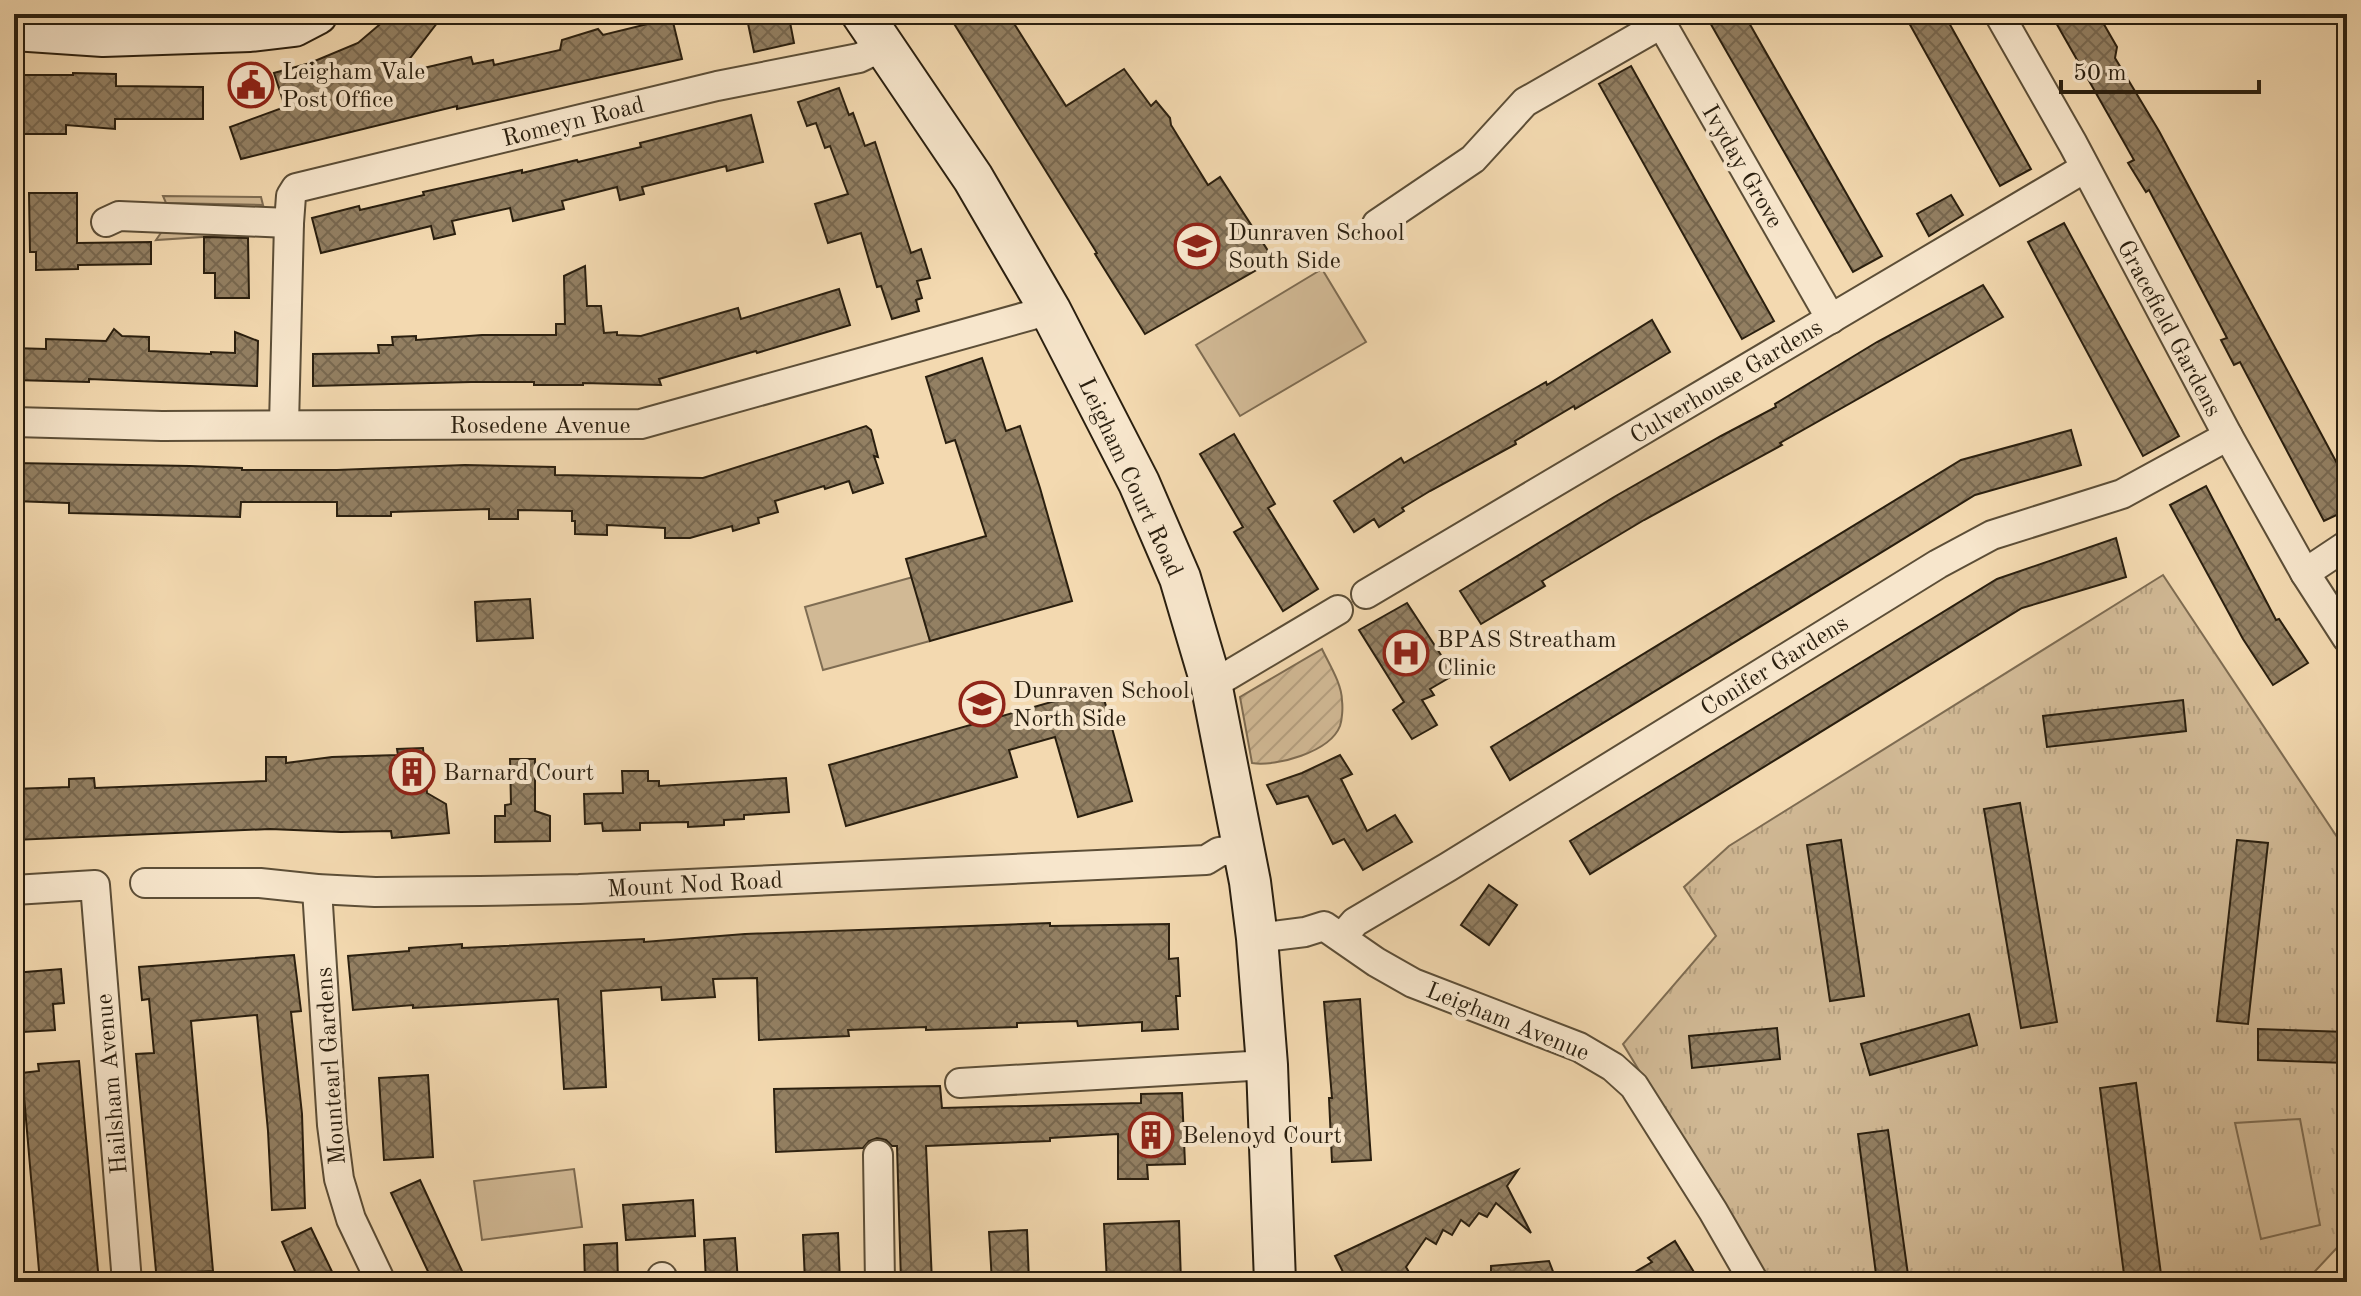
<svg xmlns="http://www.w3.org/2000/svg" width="2361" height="1296" font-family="'Old Standard TT',serif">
<defs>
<pattern id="grass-tufts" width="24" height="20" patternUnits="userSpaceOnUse" patternTransform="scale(2)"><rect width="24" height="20" fill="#d1b995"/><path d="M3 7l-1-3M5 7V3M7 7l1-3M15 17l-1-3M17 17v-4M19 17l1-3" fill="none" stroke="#b49f7f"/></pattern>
<pattern id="garden-furrows" width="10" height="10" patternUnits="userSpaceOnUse" patternTransform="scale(2)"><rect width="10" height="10" fill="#d1b995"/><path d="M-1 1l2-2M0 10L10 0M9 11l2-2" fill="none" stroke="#b49f7f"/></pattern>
<pattern id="building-cross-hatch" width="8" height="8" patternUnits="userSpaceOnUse" patternTransform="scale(2)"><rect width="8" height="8" fill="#938063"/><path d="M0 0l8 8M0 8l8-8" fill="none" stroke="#786850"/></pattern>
</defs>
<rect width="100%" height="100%" fill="#f3d9b0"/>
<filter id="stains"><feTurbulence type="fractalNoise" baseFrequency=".0025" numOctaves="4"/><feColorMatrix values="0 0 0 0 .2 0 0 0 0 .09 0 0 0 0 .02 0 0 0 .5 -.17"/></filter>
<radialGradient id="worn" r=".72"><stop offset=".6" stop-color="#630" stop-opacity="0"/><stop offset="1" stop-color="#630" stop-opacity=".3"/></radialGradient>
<!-- grass -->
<g fill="url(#grass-tufts)" stroke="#7e6c52" stroke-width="2">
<polygon points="163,196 261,197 263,205 166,203"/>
<polygon points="167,224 262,233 156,240"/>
<polygon points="2163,575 2347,852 2347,1237 2305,1282 1768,1282 1623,1044 1716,936 1684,887 1729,846"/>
</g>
<!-- garden -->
<path fill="url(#garden-furrows)" stroke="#7e6c52" stroke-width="2" d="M 1322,649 C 1329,664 1342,684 1342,701 C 1343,708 1342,720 1340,726 C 1330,752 1276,767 1252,763 L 1240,697 Z"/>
<!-- pitch -->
<g fill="#d1b995" stroke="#7e6c52" stroke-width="2">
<polygon points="1322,269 1366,342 1240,416 1196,345"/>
<polygon points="913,577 930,641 823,670 805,607"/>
<polygon points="2300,1119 2320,1225 2261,1239 2235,1123"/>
<polygon points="574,1169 582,1227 482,1240 474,1181"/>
</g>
<!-- building -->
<g fill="url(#building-cross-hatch)" stroke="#2a1f0f" stroke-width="2">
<polygon points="392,14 444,14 398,74 471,57 473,64 493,60 494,65 560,50 562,40 598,29 603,35 672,18 682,59 457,109 457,106 241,159 230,127 285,107 274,73 310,63 358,43"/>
<polygon points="746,14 774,14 776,20 789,17 794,43 754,52"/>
<polygon points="948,14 1008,14 1066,106 1124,69 1151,106 1156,101 1170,118 1171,125 1208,185 1220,177 1274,260 1145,334 1095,254 1097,253"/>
<polygon points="1705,14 1744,14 1882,256 1853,272"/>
<polygon points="1904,14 1944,14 2031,169 2000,186"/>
<polygon points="2051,14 2098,14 2117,47 2115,58 2159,131 2347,482 2347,510 2324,521 2240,362 2234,365 2221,340 2227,338 2149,190 2146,192 2128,163 2134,160"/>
<polygon points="1631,66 1774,321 1742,339 1599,84"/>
<polygon points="73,73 116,74 116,86 203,87 203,119 115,119 115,129 66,125 66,134 14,134 14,75 73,75"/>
<polygon points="839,88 849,115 853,113 865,146 875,142 911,253 921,249 930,278 917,281 922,298 916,300 919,311 892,319 881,286 877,287 861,233 828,243 815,204 848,194 830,146 825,148 816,123 807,126 798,102"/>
<polygon points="751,115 763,162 727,171 726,166 642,187 644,194 620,200 617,187 562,201 564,209 513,221 510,208 452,221 455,234 434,239 431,226 321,253 312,218 359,206 360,210 424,195 423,192 522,170 522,173 577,160 578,162 641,147 640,143"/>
<polygon points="29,193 77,193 77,243 151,242 151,264 78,265 78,269 36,270 36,252 30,252"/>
<polygon points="1951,195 1963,215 1929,236 1917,214"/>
<polygon points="2064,223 2179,436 2143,456 2028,242"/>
<polygon points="204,237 248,238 249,298 215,298 215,273 204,273"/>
<polygon points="585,266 587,306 601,306 604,333 617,332 617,335 641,336 738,308 741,319 839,289 850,325 757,353 756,351 659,379 661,385 583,383 583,385 534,385 534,382 471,382 313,386 313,354 379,353 378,345 393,345 392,337 416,336 416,340 482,335 556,335 556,324 565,324 564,276"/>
<polygon points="1983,285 2003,317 1780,443 1782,445 1644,520 1542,581 1545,586 1481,624 1460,591 1614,497 1721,436 1776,407 1775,404 1877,342"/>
<polygon points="1652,320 1670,352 1575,409 1574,406 1515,441 1516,444 1430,491 1402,508 1404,511 1379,527 1374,519 1354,532 1334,501 1401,458 1404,463 1546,382 1547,385"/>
<polygon points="114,329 122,336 149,337 149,351 211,354 211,352 235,353 235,332 258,341 257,386 89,379 89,382 14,380 14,348 46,349 46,339 106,341"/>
<polygon points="982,358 1006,431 1020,426 1040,488 1072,601 930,641 906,559 986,536 955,440 946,443 926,377"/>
<polygon points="866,426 871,430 878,457 874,456 883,483 853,493 849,481 825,489 824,486 775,501 778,512 758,518 759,523 733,531 732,526 690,538 665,538 665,528 607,525 607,535 575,534 575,521 572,521 572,511 518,510 518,519 489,519 489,509 391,512 391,516 337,516 337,502 241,502 240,517 69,513 69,503 14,501 14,463 190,466 242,468 242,470 337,470 465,465 555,467 555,475 703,478"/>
<polygon points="2071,430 2081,465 1975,495 1510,780 1491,747 1961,460"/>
<polygon points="1234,434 1275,504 1268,508 1318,589 1283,611 1234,532 1243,527 1200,454"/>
<polygon points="2206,486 2276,620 2279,619 2308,663 2273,685 2243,639 2170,505"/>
<polygon points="2116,538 2126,577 2022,608 1590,874 1570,841 1997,579"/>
<polygon points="530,599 533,638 477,641 475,602"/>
<polygon points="1407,603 1454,675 1430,689 1434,695 1422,700 1437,725 1412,739 1393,710 1404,702 1359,630"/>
<polygon points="1101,688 1132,801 1078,817 1055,737 1009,750 1017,777 846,826 829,765"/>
<polygon points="2183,700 2186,731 2047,747 2043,716"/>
<polygon points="423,748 427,793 446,804 449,833 392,838 391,831 341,832 270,829 14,840 14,789 69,787 69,779 94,778 95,788 266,781 266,757 286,757 286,763 332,757 398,755 397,749"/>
<polygon points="1340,755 1352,774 1341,779 1367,831 1395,815 1412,842 1363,870 1344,839 1333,844 1308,796 1277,804 1267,785 1302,773"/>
<polygon points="510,759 535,759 535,811 550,816 550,841 495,842 495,816 505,816 505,805 511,804"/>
<polygon points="622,771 648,771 648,781 659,781 659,786 786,778 789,812 744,815 744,819 724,820 724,825 688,827 688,822 640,823 640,830 603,831 602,823 585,824 584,794 623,793"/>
<polygon points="2020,803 2057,1022 2021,1028 1984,809"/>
<polygon points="1841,840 1864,996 1830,1001 1807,845"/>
<polygon points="2237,840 2268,843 2248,1024 2217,1021"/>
<polygon points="1489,885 1517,905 1489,945 1461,925"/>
<polygon points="1050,923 1050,926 1169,924 1169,959 1178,958 1180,996 1176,996 1178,1029 1142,1031 1142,1022 1078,1026 1077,1021 1017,1023 1017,1027 926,1030 926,1027 848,1030 849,1036 759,1040 757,978 713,979 715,997 662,1000 661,987 601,991 606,1087 564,1089 558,999 413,1008 413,1005 353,1010 348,956 409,951 409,948 462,944 462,948 644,939 644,942 745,934"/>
<polygon points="294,955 301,1011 291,1012 302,1114 305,1208 272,1210 268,1131 257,1015 191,1021 213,1271 197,1272 198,1282 157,1282 136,1054 154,1053 149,999 142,1000 139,967"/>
<polygon points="61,969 64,1003 53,1004 55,1030 23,1032 21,1005 14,1006 14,973"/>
<polygon points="1360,999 1371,1160 1332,1162 1329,1098 1332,1098 1324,1002"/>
<polygon points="1969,1014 1977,1045 1870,1075 1861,1044"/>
<polygon points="1777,1028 1780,1059 1692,1068 1689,1036"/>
<polygon points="2258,1029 2347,1032 2347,1063 2258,1060"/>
<polygon points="79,1061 99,1282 40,1282 22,1073 39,1071 38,1064"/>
<polygon points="428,1075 433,1157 384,1160 379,1078"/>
<polygon points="2136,1083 2162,1282 2125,1282 2100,1088"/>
<polygon points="940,1086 942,1108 1141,1103 1141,1094 1182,1093 1185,1164 1147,1165 1148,1179 1118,1179 1118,1134 1050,1138 1050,1141 926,1146 932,1282 901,1282 897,1146 892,1146 886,1140 877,1138 869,1141 863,1148 776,1152 774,1089"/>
<polygon points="1888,1130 1909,1282 1877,1282 1858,1134"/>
<polygon points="1518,1170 1507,1186 1531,1233 1496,1203 1487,1217 1479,1213 1469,1226 1461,1220 1452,1235 1443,1230 1436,1244 1426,1238 1406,1267 1410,1274 1393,1282 1348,1282 1335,1256"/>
<polygon points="420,1180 467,1282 433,1282 391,1193"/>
<polygon points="693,1200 695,1236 626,1240 623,1205"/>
<polygon points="1179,1221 1181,1282 1107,1282 1104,1224"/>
<polygon points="311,1228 337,1282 300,1282 282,1242"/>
<polygon points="1027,1230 1029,1282 992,1282 989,1232"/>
<polygon points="838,1233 840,1282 805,1282 803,1235"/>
<polygon points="735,1238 738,1282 706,1282 704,1240"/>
<polygon points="1675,1241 1700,1282 1618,1282 1652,1262 1648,1258"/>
<polygon points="617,1243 618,1282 585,1282 584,1245"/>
<polygon points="1549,1261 1557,1282 1491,1282 1491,1266"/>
</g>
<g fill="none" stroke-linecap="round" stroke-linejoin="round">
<!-- street casing -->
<g stroke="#5c4e37" stroke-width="32">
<g id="street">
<polyline points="1656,14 1831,319"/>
<polyline points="1999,14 2073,144 2228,436 2305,573 2347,638"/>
<polyline points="106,222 119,216 289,223"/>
<polyline points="1377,224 1473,159 1525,102 1661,24"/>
<polyline points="14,422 162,426 641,424 1050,310"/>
<polyline points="284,425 289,223 291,196 296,188 717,86 859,58 884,46"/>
<polyline points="2305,573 2347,545"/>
<polyline points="1366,594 2085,168"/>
<polyline points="1211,683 1227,676 1338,610"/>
<polyline points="145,883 260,883 317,889 375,892 480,891 579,889 1206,860 1219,852 1243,848"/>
<polyline points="317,889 332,1125 339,1179 351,1219 381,1282"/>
<polyline points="14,890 95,885 127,1282"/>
<polyline points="1342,937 1355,922 1448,867 1938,564 1992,535 2122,494 2228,436"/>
<polyline points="1257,938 1305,932 1324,926 1376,962 1413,983 1579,1047 1613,1067 1634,1086 1713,1211 1754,1282"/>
<polyline points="960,1083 1267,1065"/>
<polyline points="878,1155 880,1282"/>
<polyline points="662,1277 662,1282"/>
</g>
</g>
<!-- secondary casing -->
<g stroke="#2a1f0f" stroke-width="44">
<g id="secondary">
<polyline points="862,14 973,178 1050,310 1139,483 1180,578 1211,683 1250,882 1257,938 1267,1065 1275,1282"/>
<polyline points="14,30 103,36 250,31 294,26 317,14"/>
</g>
</g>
<!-- street -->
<use href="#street" stroke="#f7e6cc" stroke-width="28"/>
<!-- secondary -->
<use href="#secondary" stroke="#f7e6cc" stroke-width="40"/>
</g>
<!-- icons -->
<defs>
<g id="civic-ring" transform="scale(2.3)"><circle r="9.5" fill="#f7e6cc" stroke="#8f2418" stroke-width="1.5"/><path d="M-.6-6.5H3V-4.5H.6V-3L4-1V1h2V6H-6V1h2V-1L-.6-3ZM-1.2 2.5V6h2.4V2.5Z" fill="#8f2418"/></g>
<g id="school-ring" transform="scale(2.3)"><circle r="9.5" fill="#f7e6cc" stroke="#8f2418" stroke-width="1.5"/><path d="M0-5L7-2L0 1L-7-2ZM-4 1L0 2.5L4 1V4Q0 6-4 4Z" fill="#8f2418"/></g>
<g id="hospital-ring" transform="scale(2.3)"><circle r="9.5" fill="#f7e6cc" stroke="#8f2418" stroke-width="1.5"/><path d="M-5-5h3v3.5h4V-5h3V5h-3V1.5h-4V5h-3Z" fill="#8f2418"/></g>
<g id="building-ring" transform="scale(2.3)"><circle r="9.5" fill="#f7e6cc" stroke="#8f2418" stroke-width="1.5"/><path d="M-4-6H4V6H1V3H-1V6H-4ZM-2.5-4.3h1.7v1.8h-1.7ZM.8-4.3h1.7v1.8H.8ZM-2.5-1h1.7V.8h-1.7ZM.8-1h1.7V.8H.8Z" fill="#8f2418"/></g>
</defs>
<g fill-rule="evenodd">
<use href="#civic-ring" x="251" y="85"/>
<use href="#school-ring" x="1197" y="246"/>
<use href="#hospital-ring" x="1406" y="653"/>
<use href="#school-ring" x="982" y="704"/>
<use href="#building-ring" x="412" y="772"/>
<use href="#building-ring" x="1151" y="1135"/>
</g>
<g text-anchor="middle" stroke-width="8" stroke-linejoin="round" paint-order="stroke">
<!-- poi labels -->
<g font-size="24" fill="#2a1f0f" stroke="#f7e6cc" text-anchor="start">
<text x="282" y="79">Leigham Vale<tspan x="282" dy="28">Post Office</tspan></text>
<text x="1228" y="240">Dunraven School<tspan x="1228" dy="28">South Side</tspan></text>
<text x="1437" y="647">BPAS Streatham<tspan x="1437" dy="28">Clinic</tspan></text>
<text x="1013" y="698">Dunraven School<tspan x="1013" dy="28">North Side</tspan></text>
<text x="443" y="780">Barnard Court</text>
<text x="1182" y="1143">Belenoyd Court</text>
</g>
<!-- street labels -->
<g font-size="24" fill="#2a1f0f" stroke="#f7e6cc">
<text transform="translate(573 121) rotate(-14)" y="8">Romeyn Road</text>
<text transform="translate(1743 166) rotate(60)" y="8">Ivyday Grove</text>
<text transform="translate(2170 328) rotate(62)" y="8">Gracefield Gardens</text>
<text transform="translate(1726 381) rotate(-31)" y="8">Culverhouse Gardens</text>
<text x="540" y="433">Rosedene Avenue</text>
<text transform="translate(1131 477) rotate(65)" y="8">Leigham Court Road</text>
<text transform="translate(1774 665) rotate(-32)" y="8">Conifer Gardens</text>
<text transform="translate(695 884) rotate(-3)" y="8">Mount Nod Road</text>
<text transform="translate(1508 1021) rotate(22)" y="8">Leigham Avenue</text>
<text transform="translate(330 1066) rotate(-94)" y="8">Mountearl Gardens</text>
<text transform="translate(111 1084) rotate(-95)" y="8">Hailsham Avenue</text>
</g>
</g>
<!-- margin -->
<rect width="2361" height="1296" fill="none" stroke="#f3d9b0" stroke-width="48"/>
<rect x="16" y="16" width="2329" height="1264" fill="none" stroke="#2a1f0f" stroke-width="4"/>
<rect x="24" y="24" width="2313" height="1248" fill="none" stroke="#2a1f0f" stroke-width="2"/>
<!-- scale -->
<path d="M2061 80v12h198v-12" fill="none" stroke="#2a1f0f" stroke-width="4"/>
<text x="2073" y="80" font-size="24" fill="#2a1f0f" stroke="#f7e6cc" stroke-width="6" paint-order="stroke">50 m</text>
<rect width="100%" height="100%" filter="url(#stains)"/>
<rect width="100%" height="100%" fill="url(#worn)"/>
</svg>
